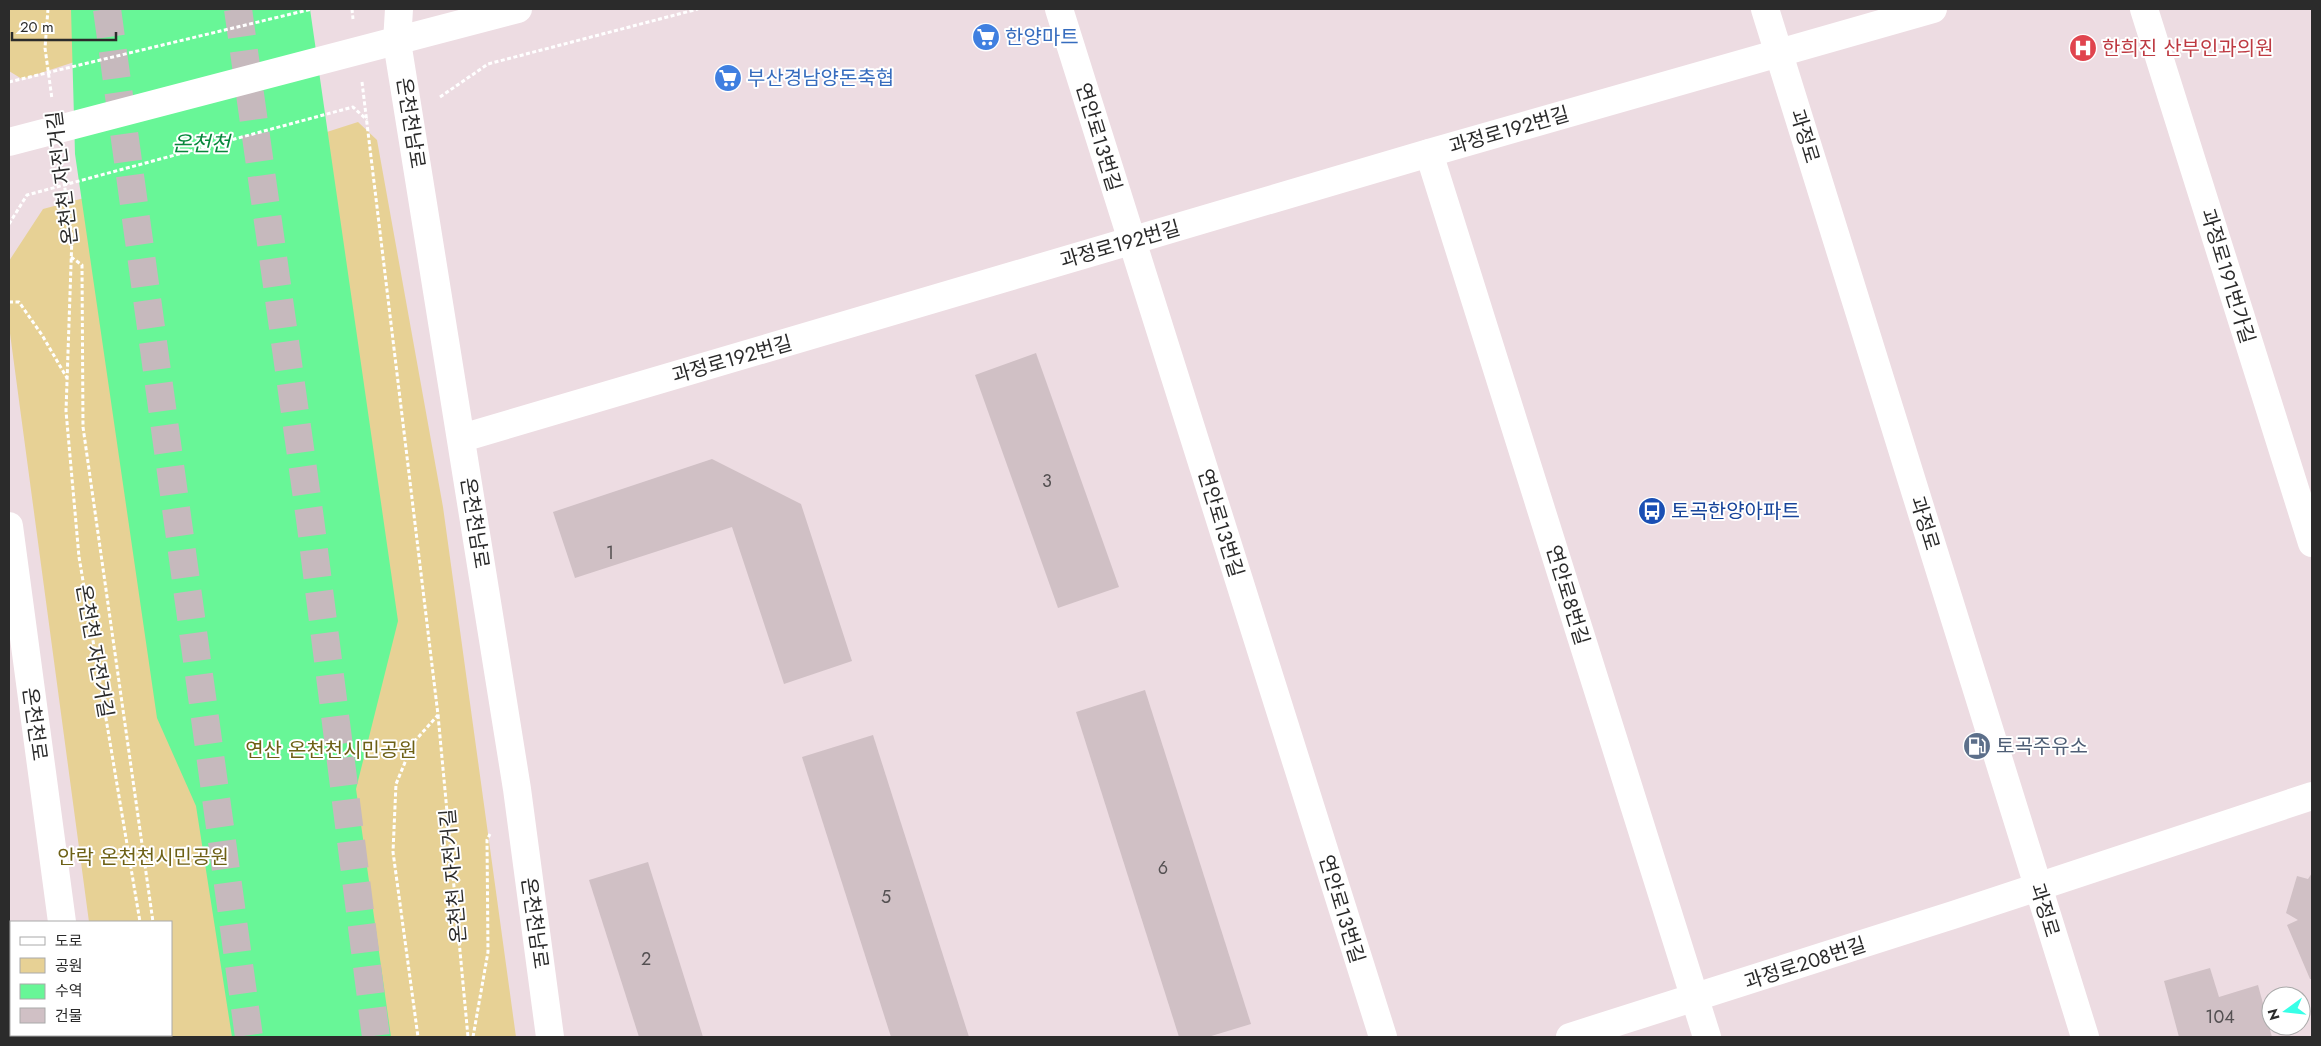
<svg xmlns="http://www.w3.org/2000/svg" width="2321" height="1046" font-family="Jost,'Noto Sans KR',sans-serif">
<rect width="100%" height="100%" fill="#eddce2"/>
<!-- green -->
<g fill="#e7d195">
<polygon points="9,9 95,9 96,55 22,79 9,71"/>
<polygon points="358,122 377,140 443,507 516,1037 104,1037 104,1035 171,1035 171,922 89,922 9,326 9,261 43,209 305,139"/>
</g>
<!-- water -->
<polygon fill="#68f697" points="71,9 310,9 398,621 356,789 391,1037 232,1037 196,806 157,718 75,154"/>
<!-- building -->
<g fill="#d0c0c5">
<polygon points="1036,353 1119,587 1058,608 975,375"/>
<polygon points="712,459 801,504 852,661 784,684 732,527 575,578 553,512"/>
<polygon points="1145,690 1251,1024 1208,1037 1179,1037 1076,712"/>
<polygon points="873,735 969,1037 891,1037 802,757"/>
<polygon points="648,862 703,1037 639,1037 589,880"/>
<polygon points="2312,873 2312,979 2310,979 2287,925 2298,920 2286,913 2297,876 2308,879"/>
<polygon points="2210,968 2219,997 2258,985 2272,1037 2179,1037 2164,981"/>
</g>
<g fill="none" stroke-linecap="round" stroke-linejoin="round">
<!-- trunk-tunnel -->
<g stroke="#c6b9bd" stroke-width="28" stroke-dasharray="28 14" stroke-linecap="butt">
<polyline points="107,9 249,1037"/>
<polyline points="238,9 310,519 376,1037"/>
</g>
<!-- path -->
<g stroke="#fff" stroke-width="3" stroke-dasharray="4 2.5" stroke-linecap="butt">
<polyline points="48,9 45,48 52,99"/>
<polyline points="352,9 353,19"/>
<polyline points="9,82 312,9"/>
<polyline points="362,82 438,715 413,743 396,784 393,852 418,1037"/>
<polyline points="440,97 488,64 698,9"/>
<polyline points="61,162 72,236 66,411 79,557 140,922"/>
<polyline points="9,224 27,195 353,107 367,120"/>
<polyline points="71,257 82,265 83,427 153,922"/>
<polyline points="9,302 19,302 42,335 67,378"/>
<polyline points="438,715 468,1037"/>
<polyline points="158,1035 158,1037"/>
<polyline points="169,1035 170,1037"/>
<polyline points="473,1037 488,952 487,840 490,834"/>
</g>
<!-- minor -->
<g stroke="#fff" stroke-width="28">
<polyline points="1059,9 1383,1037"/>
<polyline points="2144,9 2312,543"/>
<polyline points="1429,153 1707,1037"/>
<polyline points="462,438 1429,153 1933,9"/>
<polyline points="1570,1037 1953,915 2312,796"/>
</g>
<!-- tertiary -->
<g stroke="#fff" stroke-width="28">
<polyline points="399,9 397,42 517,789 550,1037"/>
<polyline points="9,526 62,922"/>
<polyline points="78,1035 78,1037"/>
</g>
<!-- secondary -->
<g stroke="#fff" stroke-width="28">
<polyline points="1765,9 2085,1037"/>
<polyline points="9,142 518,9"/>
</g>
</g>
<!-- icons -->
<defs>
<g id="supermarket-disc" transform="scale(1.4375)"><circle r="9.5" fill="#3f7fe0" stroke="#fff"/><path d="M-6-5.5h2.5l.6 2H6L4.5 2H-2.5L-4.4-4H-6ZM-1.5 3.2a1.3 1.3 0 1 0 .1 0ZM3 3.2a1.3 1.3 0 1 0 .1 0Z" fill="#fff"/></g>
<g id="hospital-disc" transform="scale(1.4375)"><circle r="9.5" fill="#e0444e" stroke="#fff"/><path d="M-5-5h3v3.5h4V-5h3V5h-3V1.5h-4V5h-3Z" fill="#fff"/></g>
<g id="bus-disc" transform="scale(1.4375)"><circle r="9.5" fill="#1a4fb4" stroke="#fff"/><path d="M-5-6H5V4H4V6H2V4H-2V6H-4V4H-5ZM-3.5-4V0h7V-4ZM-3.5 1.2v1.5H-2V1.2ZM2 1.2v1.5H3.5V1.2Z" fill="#fff"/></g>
<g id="fuel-disc" transform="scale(1.4375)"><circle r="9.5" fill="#5c6f8a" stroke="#fff"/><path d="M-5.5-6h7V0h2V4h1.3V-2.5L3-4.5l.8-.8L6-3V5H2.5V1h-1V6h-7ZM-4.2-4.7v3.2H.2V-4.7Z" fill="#fff"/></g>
</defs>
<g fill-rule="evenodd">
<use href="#supermarket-disc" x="986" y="37"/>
<use href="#hospital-disc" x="2083" y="48"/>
<use href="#supermarket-disc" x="728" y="78"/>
<use href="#bus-disc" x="1652" y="511"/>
<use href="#fuel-disc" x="1977" y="746"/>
</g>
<g text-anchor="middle" stroke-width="4" stroke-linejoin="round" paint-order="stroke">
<!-- number labels -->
<g font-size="18" fill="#545052">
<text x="1047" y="487">3</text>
<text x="610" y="559">1</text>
<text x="1163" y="874">6</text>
<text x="886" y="903">5</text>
<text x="646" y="965">2</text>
<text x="2220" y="1023">104</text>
</g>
<!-- shop labels -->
<g font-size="20" fill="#366cbe" stroke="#fff" text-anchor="start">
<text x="1005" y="44">한양마트</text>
<text x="747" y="85">부산경남양돈축협</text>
</g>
<!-- health labels -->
<g font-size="20" fill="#be3a42" stroke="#fff" text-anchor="start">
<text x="2102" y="55">한희진 산부인과의원</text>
</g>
<!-- street labels -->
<g font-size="20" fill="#2b2b2b" stroke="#fff">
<text transform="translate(411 123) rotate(81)" y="7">온천천남로</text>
<text transform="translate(1509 130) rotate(-16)" y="7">과정로192번길</text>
<text transform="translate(1805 136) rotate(73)" y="7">과정로</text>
<text transform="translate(1099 137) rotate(73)" y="7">연안로13번길</text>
<text transform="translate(62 178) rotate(-97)" y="7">온천천 자전거길</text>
<text transform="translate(1120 244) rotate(-16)" y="7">과정로192번길</text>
<text transform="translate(2228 276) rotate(73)" y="7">과정로191번가길</text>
<text transform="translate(732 359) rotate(-16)" y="7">과정로192번길</text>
<text transform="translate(475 523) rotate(81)" y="7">온천천남로</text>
<text transform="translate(1221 523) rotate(73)" y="7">연안로13번길</text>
<text transform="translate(1925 523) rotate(73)" y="7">과정로</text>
<text transform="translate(1568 595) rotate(73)" y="7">연안로8번길</text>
<text transform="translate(95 651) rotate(80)" y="7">온천천 자전거길</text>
<text transform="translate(35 724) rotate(82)" y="7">온천천로</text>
<text transform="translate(453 876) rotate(-95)" y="7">온천천 자전거길</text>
<text transform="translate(1342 909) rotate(73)" y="7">연안로13번길</text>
<text transform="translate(2045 910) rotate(73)" y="7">과정로</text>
<text transform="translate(535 923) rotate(82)" y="7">온천천남로</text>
<text transform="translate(1805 963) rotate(-18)" y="7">과정로208번길</text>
</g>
<!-- transit labels -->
<g font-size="20" fill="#164399" stroke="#fff" text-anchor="start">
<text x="1671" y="518">토곡한양아파트</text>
</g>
<!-- service labels -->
<g font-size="20" fill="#4e5e75" stroke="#fff" text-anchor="start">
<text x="1996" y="753">토곡주유소</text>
</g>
<!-- park labels -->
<g font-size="20" fill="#6d6015" stroke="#fff">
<text x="331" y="757">연산 온천천시민공원</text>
<text x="143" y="864">안락 온천천시민공원</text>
</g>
<!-- water labels -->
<g font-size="21" font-style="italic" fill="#07873b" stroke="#fff">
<text x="201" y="151">온천천</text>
</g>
</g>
<!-- border -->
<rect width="2321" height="1046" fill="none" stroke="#2b2b2b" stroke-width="20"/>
<!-- legend -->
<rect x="10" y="921" width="162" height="115" fill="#ffffff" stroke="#aaaaaa"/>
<rect x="20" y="937" width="25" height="8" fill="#ffffff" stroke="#aaaaaa"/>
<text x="55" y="946" font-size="15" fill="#2b2b2b">도로</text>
<rect x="20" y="958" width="25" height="15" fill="#e7d195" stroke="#aaaaaa"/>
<text x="55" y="971" font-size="15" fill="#2b2b2b">공원</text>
<rect x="20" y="984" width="25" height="15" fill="#68f697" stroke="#aaaaaa"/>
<text x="55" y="996" font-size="15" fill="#2b2b2b">수역</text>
<rect x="20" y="1008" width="25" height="15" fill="#d0c0c5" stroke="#aaaaaa"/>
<text x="55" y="1021" font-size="15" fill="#2b2b2b">건물</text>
<!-- north arrow -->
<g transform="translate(2286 1011) rotate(255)"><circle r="24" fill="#ffffff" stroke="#aaaaaa"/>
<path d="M0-4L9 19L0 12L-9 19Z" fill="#37ffe7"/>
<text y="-8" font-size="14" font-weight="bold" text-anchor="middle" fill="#2b2b2b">N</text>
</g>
<!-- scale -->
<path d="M12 32v8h104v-8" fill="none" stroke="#2b2b2b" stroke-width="2.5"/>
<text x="20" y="32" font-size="15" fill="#2b2b2b" stroke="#ffffff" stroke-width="4" paint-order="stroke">20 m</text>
</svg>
